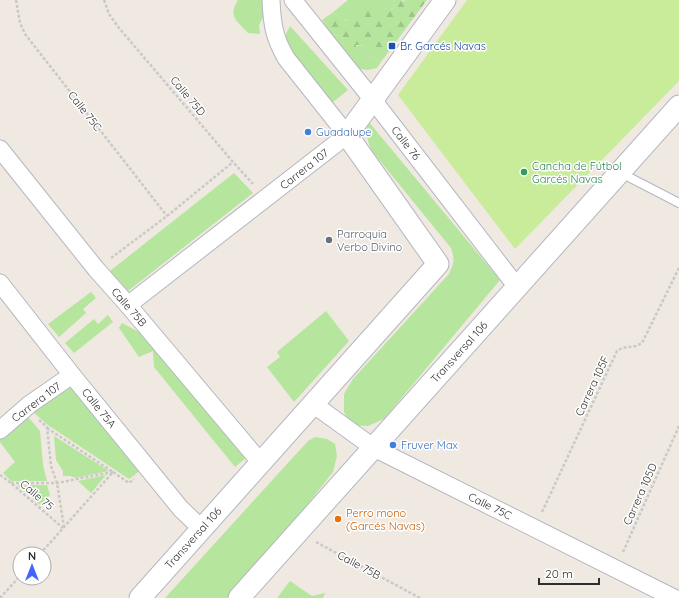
<svg xmlns="http://www.w3.org/2000/svg" width="679" height="598" font-family="Quicksand,sans-serif">
<defs>
<pattern id="forest-firs" width="22" height="20" patternUnits="userSpaceOnUse"><rect width="22" height="20" fill="#b6e59e"/><path d="M5 1l3.5 6h-7zM16 11l3.5 6h-7z" fill="#9dc588"/></pattern>
</defs>
<rect width="100%" height="100%" fill="#efe9e1"/>
<!-- grass -->
<g fill="#b6e59e">
<path d="M 238,0 L 266,0 L 267,10 L 259,25 L 260,34 L 248,33 C 238,22 227,16 238,0 Z"/>
<path d="M 348,0 L 393,0 L 396,6 C 387,13 357,25 346,20 C 341,19 336,15 332,13 Z"/>
<polygon points="290,26 348,90 333,102 314,84 290,54 284,38"/>
<polygon points="342,35 344,46 365,46 371,56 381,62 377,68 368,70 359,69 352,65 332,36"/>
<path d="M 368,121 L 500,280 L 384,419 L 368,426 L 351,425 L 344,412 L 344,394 L 353,379 L 449,274 C 454,263 455,260 451,248 L 372,151 C 367,139 365,133 368,121 Z"/>
<polygon points="234,173 253,193 128,291 110,271"/>
<polygon points="91,292 96,298 83,309 86,313 59,337 48,324"/>
<polygon points="326,311 349,341 294,402 267,367 280,357 277,352"/>
<polygon points="108,315 113,322 74,353 65,343 94,319 98,324"/>
<polygon points="122,323 150,338 247,457 235,467 154,367 153,351 139,357 119,328"/>
<polygon points="71,385 141,470 129,479 48,425 33,412"/>
<polygon points="28,417 40,431 43,465 47,481 11,481 3,473 15,462 0,442 0,438"/>
<polygon points="54,436 109,471 76,478 70,476 63,476 63,471 56,460"/>
<polygon points="315,437 327,439 335,444 337,456 333,472 303,510 227,598 165,598 308,441"/>
<polygon points="106,475 91,493 78,481"/>
<polygon points="17,485 47,485 50,495 40,505"/>
<polygon points="290,581 312,596 325,593 323,598 277,598"/>
</g>
<!-- forest -->
<polygon fill="url(#forest-firs)" points="393,0 402,0 402,1 406,0 427,0 381,62 371,56 365,46 356,45 356,50 348,52 344,46 342,35 332,36 322,20 332,13 347,21 353,18 363,20 364,11 371,6 390,10 396,6"/>
<!-- pitch -->
<polygon fill="#c9ec9a" points="467,0 679,0 679,81 515,249 398,95"/>
<g fill="none" stroke-linecap="round" stroke-linejoin="round">
<!-- service casing -->
<g stroke="#b4b7c1" stroke-width="10">
<polyline id="service" points="619,172 679,203"/>
</g>
<!-- minor casing -->
<g stroke="#b4b7c1" stroke-width="19">
<g id="minor">
<polyline points="293,0 373,100 517,287"/>
<polyline points="0,149 96,269 128,305 261,463"/>
<polyline points="0,283 72,375 181,509 202,529"/>
<path d="M 128,305 L 347,135 L 286,58 C 274,37 272,24 271,0"/>
<polyline points="313,404 374,448 674,598"/>
<polyline points="0,430 30,404 72,375"/>
</g>
</g>
<!-- tertiary casing -->
<g stroke="#b4b7c1" stroke-width="23">
<g id="tertiary">
<polyline points="140,598 438,264 347,135 445,0"/>
<polyline points="239,598 679,106"/>
</g>
</g>
<!-- path -->
<g stroke="#c9c9c9" stroke-width="2.5" stroke-dasharray="3 2" stroke-linecap="butt">
<polyline points="16,0 20,23 25,34 167,216"/>
<polyline points="104,0 109,14 119,28 233,162 253,184"/>
<polyline points="111,258 167,216 233,162"/>
<polyline points="39,420 47,427 51,466 57,483 64,527"/>
<polyline points="47,428 113,472"/>
<polyline points="0,475 11,483 63,528"/>
<polyline points="11,483 57,483 113,472"/>
<polyline points="542,512 617,351 622,348 636,346 642,343 679,268"/>
<polyline points="316,542 420,598"/>
<polyline points="623,552 679,426"/>
<polyline points="40,554 113,472 129,483 134,479"/>
<polyline points="0,598 20,576"/>
</g>
<!-- service -->
<use href="#service" stroke="#fff" stroke-width="8"/>
<!-- minor -->
<use href="#minor" stroke="#fff" stroke-width="17"/>
<!-- tertiary -->
<use href="#tertiary" stroke="#fff" stroke-width="21"/>
</g>
<!-- markers -->
<rect fill="#1a4fb4" stroke="#fff" stroke-width="1.5" x="388" y="42" width="8" height="8" rx="2"/>
<g fill="#3f7fe0" stroke="#fff" stroke-width="1.5">
<circle cx="308" cy="132" r="4"/>
<circle cx="393" cy="445" r="4"/>
</g>
<circle fill="#2e9e5b" stroke="#fff" stroke-width="1.5" cx="524" cy="172" r="4"/>
<circle fill="#6b7280" stroke="#fff" stroke-width="1.5" cx="329" cy="240" r="4"/>
<circle fill="#e8710a" stroke="#fff" stroke-width="1.5" cx="338" cy="519" r="4"/>
<g text-anchor="middle" stroke-width="3" stroke-linejoin="round" paint-order="stroke">
<!-- transit labels -->
<g font-size="11" fill="#164399" stroke="#fff" text-anchor="start">
<text x="400" y="50">Br. Garcés Navas</text>
</g>
<!-- street labels -->
<g font-size="11" fill="#2e2e2e" stroke="#fff">
<text transform="translate(188 96) rotate(50)" y="4">Calle 75D</text>
<text transform="translate(85 111) rotate(52)" y="4">Calle 75C</text>
<text transform="translate(406 143) rotate(52)" y="4">Calle 76</text>
<text transform="translate(304 169) rotate(-38)" y="4">Carrera 107</text>
<text transform="translate(129 307) rotate(49)" y="4">Calle 75B</text>
<text transform="translate(459 352) rotate(-48)" y="4">Transversal 106</text>
<text transform="translate(592 386) rotate(-65)" y="4">Carrera 105F</text>
<text transform="translate(36 402) rotate(-37)" y="4">Carrera 107</text>
<text transform="translate(99 408) rotate(51)" y="4">Calle 75A</text>
<text transform="translate(640 494) rotate(-66)" y="4">Carrera 105D</text>
<text transform="translate(37 495) rotate(40)" y="4">Calle 75</text>
<text transform="translate(490 506) rotate(26)" y="4">Calle 75C</text>
<text transform="translate(193 538) rotate(-48)" y="4">Transversal 106</text>
<text transform="translate(359 565) rotate(28)" y="4">Calle 75B</text>
</g>
<!-- shop labels -->
<g font-size="11" fill="#366cbe" stroke="#fff" text-anchor="start">
<text x="316" y="136">Guadalupe</text>
<text x="401" y="449">Fruver Max</text>
</g>
<!-- leisure labels -->
<g font-size="11" fill="#27864d" stroke="#fff" text-anchor="start">
<text x="532" y="170">Cancha de Fútbol<tspan x="532" dy="13">Garcés Navas</tspan></text>
</g>
<!-- worship labels -->
<g font-size="11" fill="#5b616d" stroke="#fff" text-anchor="start">
<text x="337" y="238">Parroquia<tspan x="337" dy="13">Verbo Divino</tspan></text>
</g>
<!-- food labels -->
<g font-size="11" fill="#c56008" stroke="#fff" text-anchor="start">
<text x="346" y="517">Perro mono<tspan x="346" dy="13">(Garcés Navas)</tspan></text>
</g>
</g>
<!-- north arrow -->
<g transform="translate(32 566)"><circle r="19" fill="#ffffff" stroke="#ababab"/>
<path d="M0-3L7 15L0 10L-7 15Z" fill="#4264fb"/>
<text y="-6" font-size="11" font-weight="bold" text-anchor="middle" fill="#2e2e2e">N</text>
</g>
<!-- scale -->
<path d="M539 578v6h60v-6" fill="none" stroke="#2e2e2e" stroke-width="2"/>
<text x="545" y="578" font-size="12" fill="#2e2e2e" stroke="#ffffff" stroke-width="3" paint-order="stroke">20 m</text>
</svg>
